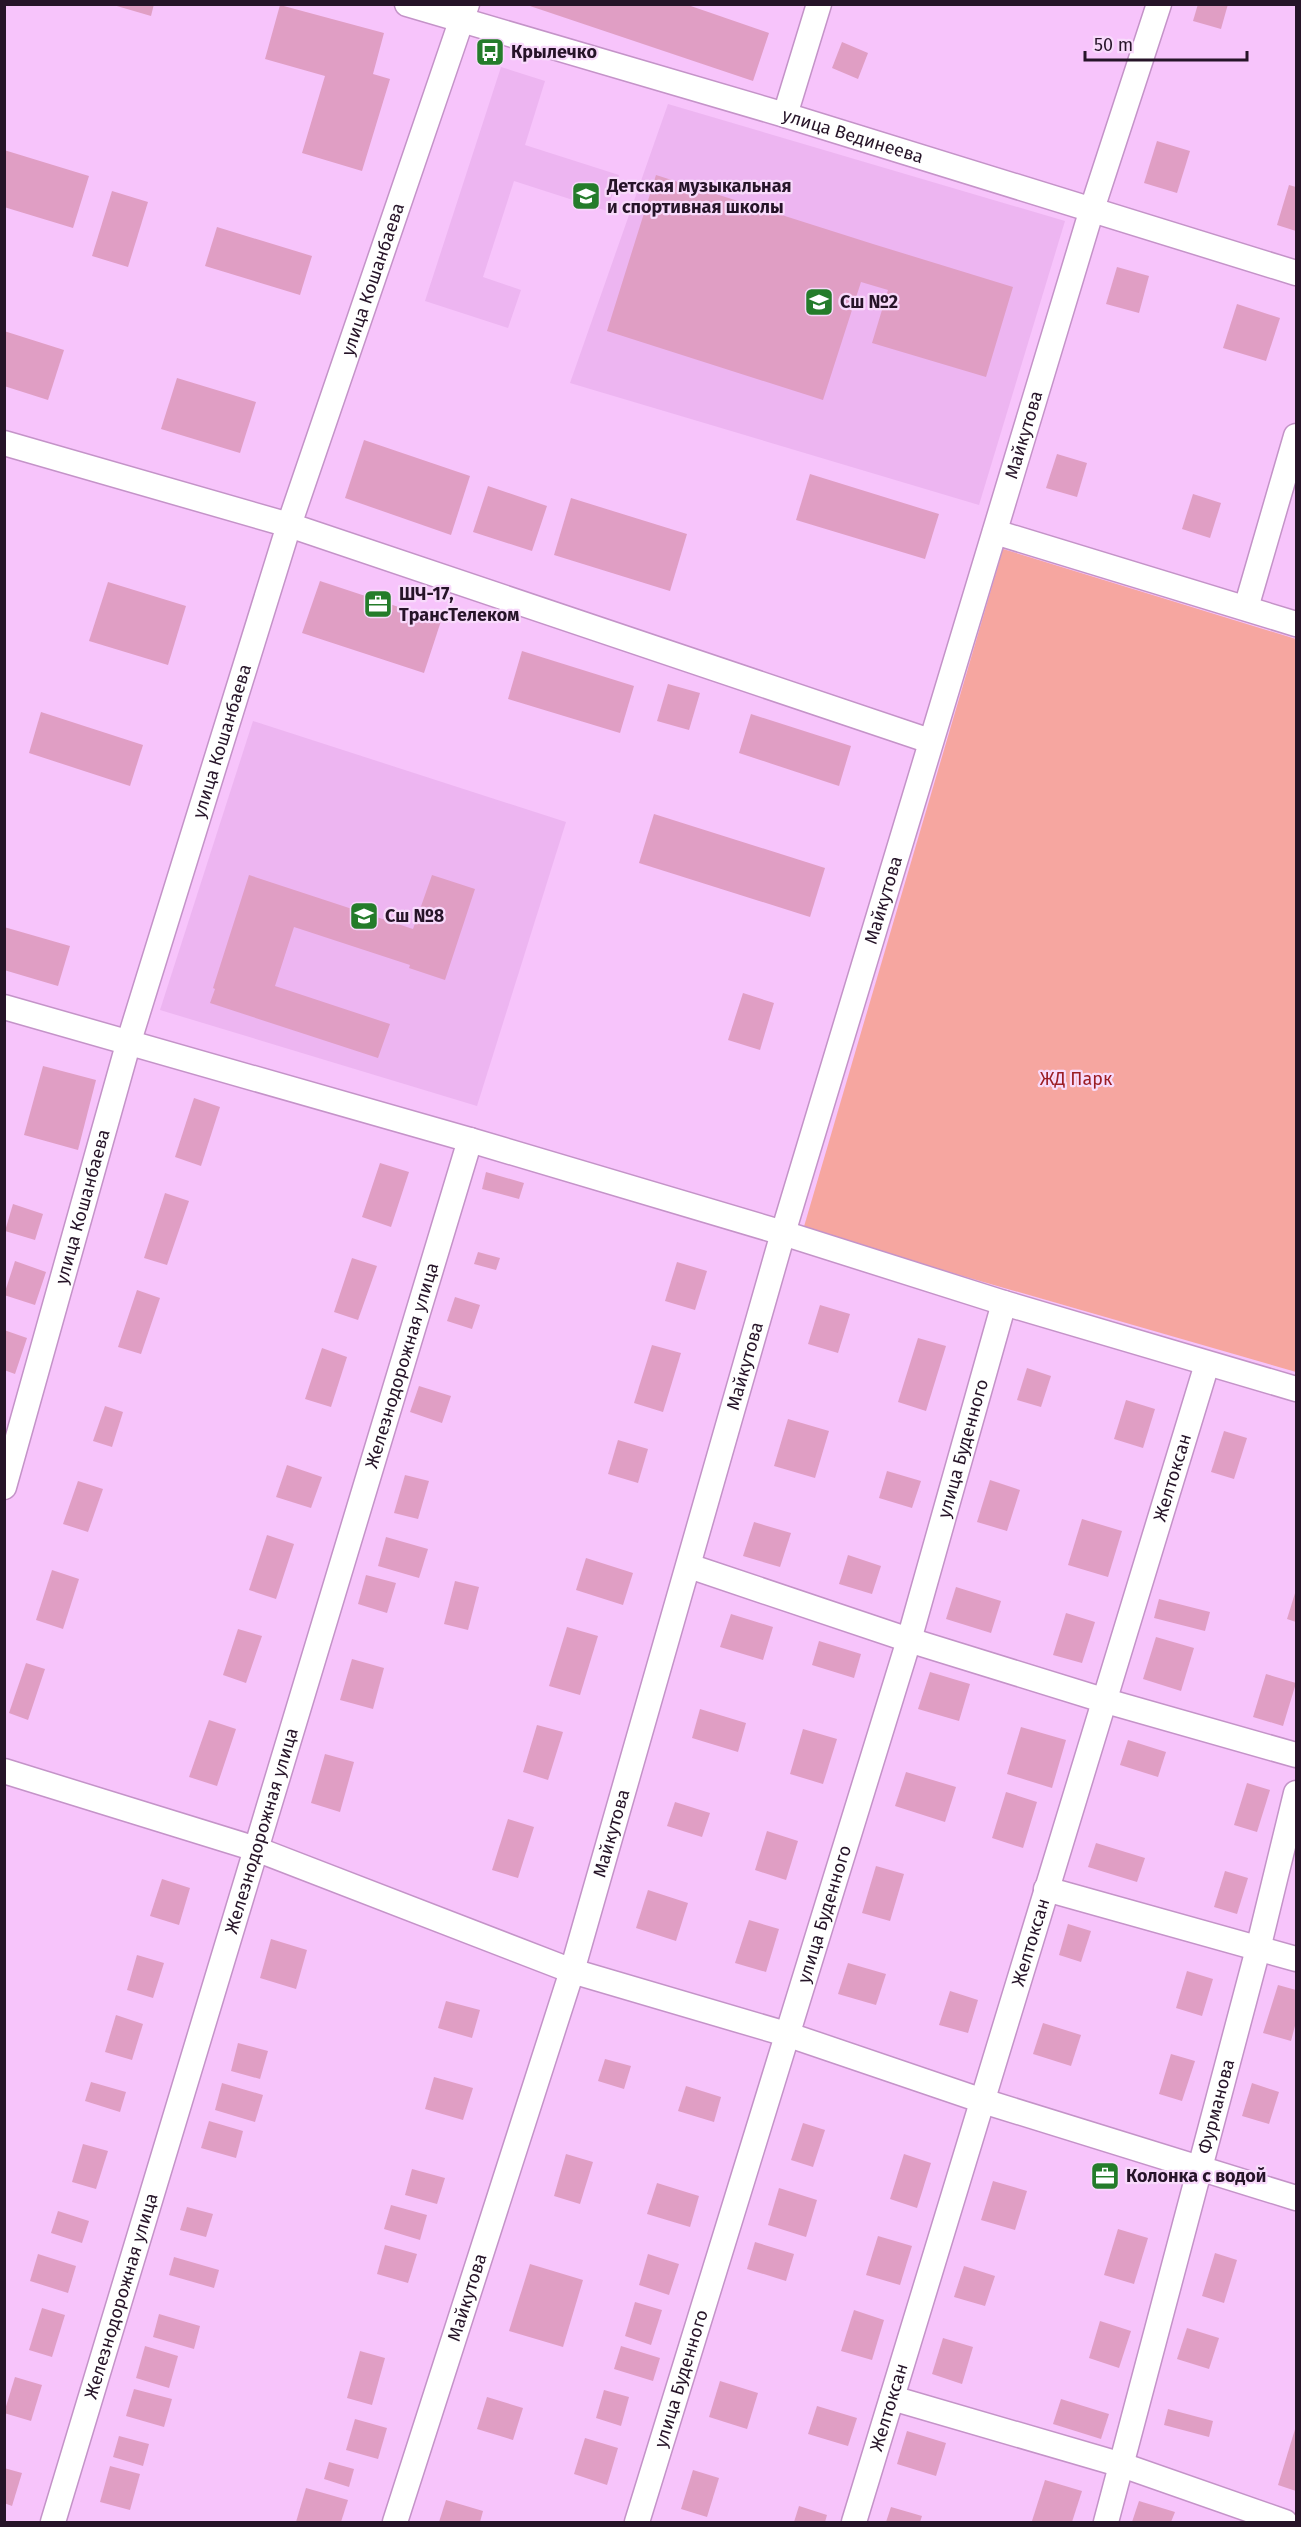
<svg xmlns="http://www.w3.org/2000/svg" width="1301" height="2527" font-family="'Fira Sans',sans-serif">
<rect width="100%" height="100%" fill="#f7c4fb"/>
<!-- built -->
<g fill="#edb5f1">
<polygon points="501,67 545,81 525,145 619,175 607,211 514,181 483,277 521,290 508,328 425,301"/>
<polygon points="668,104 1065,221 979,505 570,383"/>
<polygon points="253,721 566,822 477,1106 160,1010"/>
</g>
<!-- green -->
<polygon fill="#f6a6a0" points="1003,549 1296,639 1296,1372 803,1230"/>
<!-- building -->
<g fill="#e09ec4">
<polygon points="110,4 154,4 151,16"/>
<polygon points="524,4 685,4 769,33 753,81"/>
<polygon points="1198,4 1228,4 1221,29 1193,21"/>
<polygon points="280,5 384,33 373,74 390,79 362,171 302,153 325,76 265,59"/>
<polygon points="842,42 868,53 858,79 832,68"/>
<polygon points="1157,141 1190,151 1177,193 1144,183"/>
<polygon points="4,150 89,176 73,228 4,207"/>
<polygon points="656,175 873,244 1013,287 986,377 872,343 888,290 861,282 823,400 607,331"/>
<polygon points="1289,185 1296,187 1296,231 1277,225"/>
<polygon points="112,191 148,202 128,267 92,256"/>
<polygon points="217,227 312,256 300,295 205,266"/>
<polygon points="1117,267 1149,276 1139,313 1106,304"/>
<polygon points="1237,304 1280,318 1266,361 1223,348"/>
<polygon points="4,331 64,350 48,400 4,386"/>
<polygon points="177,378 256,402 240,453 161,429"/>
<polygon points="364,440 470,476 451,535 345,498"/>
<polygon points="1057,454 1087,463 1077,497 1046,488"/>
<polygon points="810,474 939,514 925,559 796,520"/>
<polygon points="488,486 547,506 532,551 473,532"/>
<polygon points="1193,494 1221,503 1210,538 1182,529"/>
<polygon points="571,498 687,534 670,591 554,555"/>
<polygon points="320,581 441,621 424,673 302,633"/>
<polygon points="108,582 186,606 168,665 89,641"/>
<polygon points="522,651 634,686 620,733 508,699"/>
<polygon points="668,684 700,693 689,730 657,721"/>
<polygon points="41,712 143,745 130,786 29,753"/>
<polygon points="751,714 851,746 839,786 739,753"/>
<polygon points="654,814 825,868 810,917 639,863"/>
<polygon points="249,875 413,929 432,875 475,889 445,980 409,968 410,965 294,927 275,986 390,1024 378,1058 210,1003 215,989 213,988"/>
<polygon points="4,927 70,946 58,986 4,970"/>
<polygon points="743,993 774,1003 760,1050 728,1040"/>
<polygon points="43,1066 96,1080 78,1150 24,1135"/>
<polygon points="194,1098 220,1107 201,1166 175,1157"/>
<polygon points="380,1163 409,1172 391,1227 362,1217"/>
<polygon points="486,1172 524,1183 519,1199 482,1189"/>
<polygon points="165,1193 189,1201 167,1265 144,1258"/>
<polygon points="13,1204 43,1214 35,1240 5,1231"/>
<polygon points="478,1252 500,1258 496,1270 474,1264"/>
<polygon points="352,1258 377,1266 358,1320 334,1312"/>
<polygon points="15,1261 46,1272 35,1305 4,1295"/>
<polygon points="677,1262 707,1271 695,1310 665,1301"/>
<polygon points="137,1290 160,1298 141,1354 118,1347"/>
<polygon points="455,1297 480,1305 472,1329 447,1321"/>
<polygon points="820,1305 850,1314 838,1353 808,1344"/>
<polygon points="4,1330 27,1338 15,1374 4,1370"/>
<polygon points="918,1338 946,1346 926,1411 898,1402"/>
<polygon points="652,1345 681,1353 663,1412 634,1403"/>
<polygon points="322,1348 347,1357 331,1407 305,1399"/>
<polygon points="1027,1368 1051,1376 1041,1407 1017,1400"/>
<polygon points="419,1386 451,1396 442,1423 410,1412"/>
<polygon points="1126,1400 1155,1409 1143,1448 1114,1439"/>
<polygon points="105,1406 123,1412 112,1447 93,1441"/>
<polygon points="788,1419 829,1431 815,1478 774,1466"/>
<polygon points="1224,1431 1247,1438 1234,1479 1211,1472"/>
<polygon points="618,1440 648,1449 638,1483 608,1474"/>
<polygon points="287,1465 322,1477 311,1508 276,1497"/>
<polygon points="887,1471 921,1481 912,1508 879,1498"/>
<polygon points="405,1475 429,1481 418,1519 394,1513"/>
<polygon points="990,1480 1020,1490 1007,1531 977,1522"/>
<polygon points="78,1481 103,1489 88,1532 63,1524"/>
<polygon points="1082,1519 1122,1531 1108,1577 1068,1565"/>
<polygon points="754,1522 791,1533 780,1567 743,1556"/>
<polygon points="267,1535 294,1544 276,1599 249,1590"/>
<polygon points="386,1537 428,1549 419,1578 378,1566"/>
<polygon points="848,1555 881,1566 872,1594 839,1584"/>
<polygon points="586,1558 633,1573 623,1605 576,1590"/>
<polygon points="52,1570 79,1579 63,1629 36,1620"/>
<polygon points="366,1575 396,1583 387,1613 358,1604"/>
<polygon points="455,1581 479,1587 468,1630 444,1624"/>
<polygon points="956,1587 1001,1601 991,1633 946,1619"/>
<polygon points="1296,1590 1296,1622 1287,1619"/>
<polygon points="1159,1599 1210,1612 1205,1631 1154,1618"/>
<polygon points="1066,1613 1095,1622 1082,1663 1053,1655"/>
<polygon points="731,1614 773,1627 763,1660 720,1647"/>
<polygon points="567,1627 598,1636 580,1695 549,1686"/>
<polygon points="238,1629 262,1636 246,1683 223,1675"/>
<polygon points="1156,1637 1194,1648 1181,1691 1143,1679"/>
<polygon points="819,1641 861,1654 854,1678 812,1665"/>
<polygon points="352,1659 384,1668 373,1709 340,1700"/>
<polygon points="26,1663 45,1669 28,1720 9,1713"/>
<polygon points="930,1672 970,1684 959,1721 918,1709"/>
<polygon points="1266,1674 1296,1683 1283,1726 1253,1717"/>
<polygon points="700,1709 746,1723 738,1752 692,1738"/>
<polygon points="209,1720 236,1729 217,1786 189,1777"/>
<polygon points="537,1725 563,1732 548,1780 523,1772"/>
<polygon points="1021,1727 1066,1740 1052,1788 1007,1774"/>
<polygon points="803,1729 837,1739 823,1784 790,1774"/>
<polygon points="1128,1740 1166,1752 1158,1777 1120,1765"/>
<polygon points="325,1754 354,1762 340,1812 311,1803"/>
<polygon points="906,1772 956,1787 945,1822 895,1806"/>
<polygon points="1247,1783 1270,1790 1257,1832 1234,1825"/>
<polygon points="1006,1792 1037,1802 1023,1848 992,1838"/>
<polygon points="675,1802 710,1813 702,1837 667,1826"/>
<polygon points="508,1819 534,1827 518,1878 492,1870"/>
<polygon points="767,1831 798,1841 786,1880 755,1870"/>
<polygon points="1096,1843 1145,1858 1137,1882 1088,1867"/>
<polygon points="876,1866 904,1874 890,1921 862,1913"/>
<polygon points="1225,1871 1248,1878 1237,1914 1214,1907"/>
<polygon points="162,1879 190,1888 179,1925 150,1916"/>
<polygon points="648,1890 688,1903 676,1941 636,1928"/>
<polygon points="749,1920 779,1929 766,1972 735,1963"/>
<polygon points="1068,1924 1091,1931 1081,1962 1059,1955"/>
<polygon points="271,1939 307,1950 296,1989 260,1978"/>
<polygon points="137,1955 164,1963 153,1998 127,1990"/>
<polygon points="848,1963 886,1974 876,2005 838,1994"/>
<polygon points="1187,1971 1213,1979 1202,2016 1176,2008"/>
<polygon points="1278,1985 1296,1990 1296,2022 1291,2041 1263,2033"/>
<polygon points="950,1991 978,2000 968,2033 939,2025"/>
<polygon points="446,2001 480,2010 472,2038 438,2028"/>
<polygon points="116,2015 143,2024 132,2060 105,2052"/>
<polygon points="1043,2023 1081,2035 1071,2066 1033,2054"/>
<polygon points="238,2043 268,2051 260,2079 231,2071"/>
<polygon points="1171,2054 1195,2061 1182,2101 1159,2094"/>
<polygon points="605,2059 631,2066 624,2089 598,2081"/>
<polygon points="434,2077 473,2088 463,2120 425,2109"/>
<polygon points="91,2082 126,2092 120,2112 85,2101"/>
<polygon points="222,2083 263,2095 255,2122 215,2110"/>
<polygon points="1252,2083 1279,2092 1269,2124 1242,2116"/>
<polygon points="686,2086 721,2097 714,2122 678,2111"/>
<polygon points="209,2121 243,2131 236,2158 201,2148"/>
<polygon points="803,2123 825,2130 813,2167 791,2160"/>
<polygon points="83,2144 108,2151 96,2189 72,2182"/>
<polygon points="566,2154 593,2162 580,2204 554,2196"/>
<polygon points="904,2154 931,2163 917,2208 890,2199"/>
<polygon points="412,2169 445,2178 437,2204 405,2195"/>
<polygon points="993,2181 1027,2191 1015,2230 981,2220"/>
<polygon points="657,2183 699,2196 690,2227 647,2214"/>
<polygon points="779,2188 817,2200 806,2237 768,2225"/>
<polygon points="391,2205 427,2215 420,2240 384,2229"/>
<polygon points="187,2207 213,2214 206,2237 180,2230"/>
<polygon points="58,2211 89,2221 82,2243 51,2233"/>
<polygon points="1118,2229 1148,2238 1134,2284 1104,2275"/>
<polygon points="878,2236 912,2246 900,2285 866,2275"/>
<polygon points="755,2242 794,2254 786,2281 747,2269"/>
<polygon points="385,2245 417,2254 408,2283 377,2274"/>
<polygon points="1215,2253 1237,2260 1224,2303 1202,2296"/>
<polygon points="38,2254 76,2266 68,2293 30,2281"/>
<polygon points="648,2254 679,2264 669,2295 639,2285"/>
<polygon points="174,2257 219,2270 214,2288 169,2275"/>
<polygon points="530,2264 583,2280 563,2347 509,2331"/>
<polygon points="964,2266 995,2276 985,2306 954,2297"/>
<polygon points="635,2302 662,2310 651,2345 625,2336"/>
<polygon points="42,2308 65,2315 52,2357 29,2350"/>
<polygon points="854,2310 884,2320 872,2360 841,2351"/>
<polygon points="159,2314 200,2326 194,2349 153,2337"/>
<polygon points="1100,2321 1131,2331 1119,2368 1089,2358"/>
<polygon points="1187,2328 1219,2338 1209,2369 1177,2359"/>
<polygon points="943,2338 973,2347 962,2384 932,2374"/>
<polygon points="145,2346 178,2356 169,2388 136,2378"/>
<polygon points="621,2346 660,2358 653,2381 614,2369"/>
<polygon points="360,2351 385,2358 372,2405 347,2398"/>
<polygon points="15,2377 42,2385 31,2421 4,2413"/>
<polygon points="720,2381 758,2393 747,2429 709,2417"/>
<polygon points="134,2389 172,2399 164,2427 126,2416"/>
<polygon points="604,2390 629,2397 621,2426 596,2418"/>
<polygon points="487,2397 523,2408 513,2440 477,2429"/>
<polygon points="1061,2399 1109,2414 1101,2439 1053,2424"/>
<polygon points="817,2406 857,2418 848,2446 808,2434"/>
<polygon points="1168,2409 1213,2421 1209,2437 1164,2425"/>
<polygon points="355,2419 387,2428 378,2459 346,2450"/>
<polygon points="1296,2426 1296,2491 1278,2485"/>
<polygon points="907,2431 946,2443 936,2476 897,2464"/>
<polygon points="119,2436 149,2444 143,2466 113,2457"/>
<polygon points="585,2438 618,2448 607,2485 574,2474"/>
<polygon points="329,2462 354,2469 349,2487 324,2479"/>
<polygon points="110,2466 140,2474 130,2510 100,2502"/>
<polygon points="4,2468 22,2473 12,2506 4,2503"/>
<polygon points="693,2470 719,2478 707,2517 681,2509"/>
<polygon points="1045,2480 1082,2491 1072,2522 1032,2521"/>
<polygon points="306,2488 348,2500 341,2522 296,2522"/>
<polygon points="446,2500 483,2511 480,2522 439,2522"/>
<polygon points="1139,2501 1175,2512 1171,2522 1132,2522"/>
<polygon points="799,2506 827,2515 825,2522 794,2522"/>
<polygon points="891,2507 922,2516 920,2522 886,2522"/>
</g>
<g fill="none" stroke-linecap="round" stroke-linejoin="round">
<!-- minor casing -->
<g stroke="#c493c8" stroke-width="27">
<g id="minor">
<path id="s1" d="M 407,4 L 785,115 L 1296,273"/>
<polyline points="785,115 819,4"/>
<polyline points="4,443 289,525 930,741"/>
<polyline points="995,532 1296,624"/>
<polyline points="1246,608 1296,436"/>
<polyline points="4,1007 470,1140 783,1233 1004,1303 1296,1389"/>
<path id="s2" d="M 4,1487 L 129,1041 L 289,525 L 467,4"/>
<polyline points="689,1566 909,1640 1106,1701 1296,1755"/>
<polyline points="4,1771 256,1849 572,1971 786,2034 983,2101 1296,2198"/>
<polyline points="1046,1889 1296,1959"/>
<polyline points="892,2398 1122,2465 1285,2522"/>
<path id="s3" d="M 53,2522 L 470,1140"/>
<path id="s4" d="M 395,2522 L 572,1971 L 783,1233 L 1092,209 L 1159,4"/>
<path id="s5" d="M 637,2522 L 909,1640 L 1004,1303"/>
<path id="s6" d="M 854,2522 L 1207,1364"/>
<path id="s7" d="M 1106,2522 L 1258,1949 L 1296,1793"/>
</g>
</g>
<!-- minor -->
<use href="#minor" stroke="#fff" stroke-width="24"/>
</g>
<!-- icons -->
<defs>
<g id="bus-square" transform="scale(1.5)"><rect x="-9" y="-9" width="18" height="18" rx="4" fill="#247c2a" stroke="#f8dafb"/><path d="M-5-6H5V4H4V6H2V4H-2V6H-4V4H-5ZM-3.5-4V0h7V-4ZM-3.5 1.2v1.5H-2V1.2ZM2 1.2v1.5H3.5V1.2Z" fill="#fff"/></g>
<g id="school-square" transform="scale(1.5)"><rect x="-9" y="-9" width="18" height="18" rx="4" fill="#247c2a" stroke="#f8dafb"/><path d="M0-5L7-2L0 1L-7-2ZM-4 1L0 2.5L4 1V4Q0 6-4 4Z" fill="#fff"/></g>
<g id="office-square" transform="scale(1.5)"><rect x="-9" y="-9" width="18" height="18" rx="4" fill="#247c2a" stroke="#f8dafb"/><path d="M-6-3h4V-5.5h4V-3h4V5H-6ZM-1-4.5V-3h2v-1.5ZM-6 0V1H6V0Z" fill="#fff"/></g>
</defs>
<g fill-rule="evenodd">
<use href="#bus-square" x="490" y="52"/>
<use href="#school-square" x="586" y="196"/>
<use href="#school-square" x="819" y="302"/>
<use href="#office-square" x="378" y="604"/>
<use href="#school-square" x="364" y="916"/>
<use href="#office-square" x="1105" y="2176"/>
</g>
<g text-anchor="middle" stroke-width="4.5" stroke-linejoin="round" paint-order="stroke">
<!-- poi labels -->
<g font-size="18" font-weight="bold" fill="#261428" stroke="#f8dafb" text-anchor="start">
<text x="511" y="58">Крылечко</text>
<text x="607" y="192">Детская музыкальная<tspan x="607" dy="21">и спортивная школы</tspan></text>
<text x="840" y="308">Сш №2</text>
<text x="399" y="600">ШЧ-17,<tspan x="399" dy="21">ТрансТелеком</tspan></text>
<text x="385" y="922">Сш №8</text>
<text x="1126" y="2182">Колонка с водой</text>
</g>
<!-- street labels -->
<g font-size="18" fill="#261428" stroke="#f8dafb">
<text dy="6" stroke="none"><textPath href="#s1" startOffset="465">улица Вединеева</textPath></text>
<text dy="6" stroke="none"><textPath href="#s2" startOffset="1263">улица Кошанбаева</textPath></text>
<text dy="6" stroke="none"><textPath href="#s4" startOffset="2180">Майкутова</textPath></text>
<text dy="6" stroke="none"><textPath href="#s2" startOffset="777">улица Кошанбаева</textPath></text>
<text dy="6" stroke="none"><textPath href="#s4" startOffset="1694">Майкутова</textPath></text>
<text dy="6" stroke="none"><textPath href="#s2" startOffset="291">улица Кошанбаева</textPath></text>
<text dy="6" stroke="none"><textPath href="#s3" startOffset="1208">Железнодорожная улица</textPath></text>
<text dy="6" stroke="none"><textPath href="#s4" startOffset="1208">Майкутова</textPath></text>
<text dy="6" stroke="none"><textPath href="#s5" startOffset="1122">улица Буденного</textPath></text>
<text dy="6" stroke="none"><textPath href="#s6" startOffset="1092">Желтоксан</textPath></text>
<text dy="6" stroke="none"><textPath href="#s3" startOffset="722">Железнодорожная улица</textPath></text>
<text dy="6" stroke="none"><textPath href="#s4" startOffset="722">Майкутова</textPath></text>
<text dy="6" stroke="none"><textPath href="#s5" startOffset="636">улица Буденного</textPath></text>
<text dy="6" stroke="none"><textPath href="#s6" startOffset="606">Желтоксан</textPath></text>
<text dy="6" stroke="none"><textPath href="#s7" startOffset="430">Фурманова</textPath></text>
<text dy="6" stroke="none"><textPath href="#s3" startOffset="236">Железнодорожная улица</textPath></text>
<text dy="6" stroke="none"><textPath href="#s4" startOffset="236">Майкутова</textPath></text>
<text dy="6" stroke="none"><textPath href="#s5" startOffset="150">улица Буденного</textPath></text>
<text dy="6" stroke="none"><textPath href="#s6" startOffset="120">Желтоксан</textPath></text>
</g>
<!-- park labels -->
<g font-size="18" fill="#9b1d24" stroke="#f8dafb">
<text x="1076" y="1085">ЖД Парк</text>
</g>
</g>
<!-- border -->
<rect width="1301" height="2527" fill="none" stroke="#261428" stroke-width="12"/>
<!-- scale -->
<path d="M1085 51v9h162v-9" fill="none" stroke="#261428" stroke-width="3"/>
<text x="1094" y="51" font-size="18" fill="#261428" stroke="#f8dafb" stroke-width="4.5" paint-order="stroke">50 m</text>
</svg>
